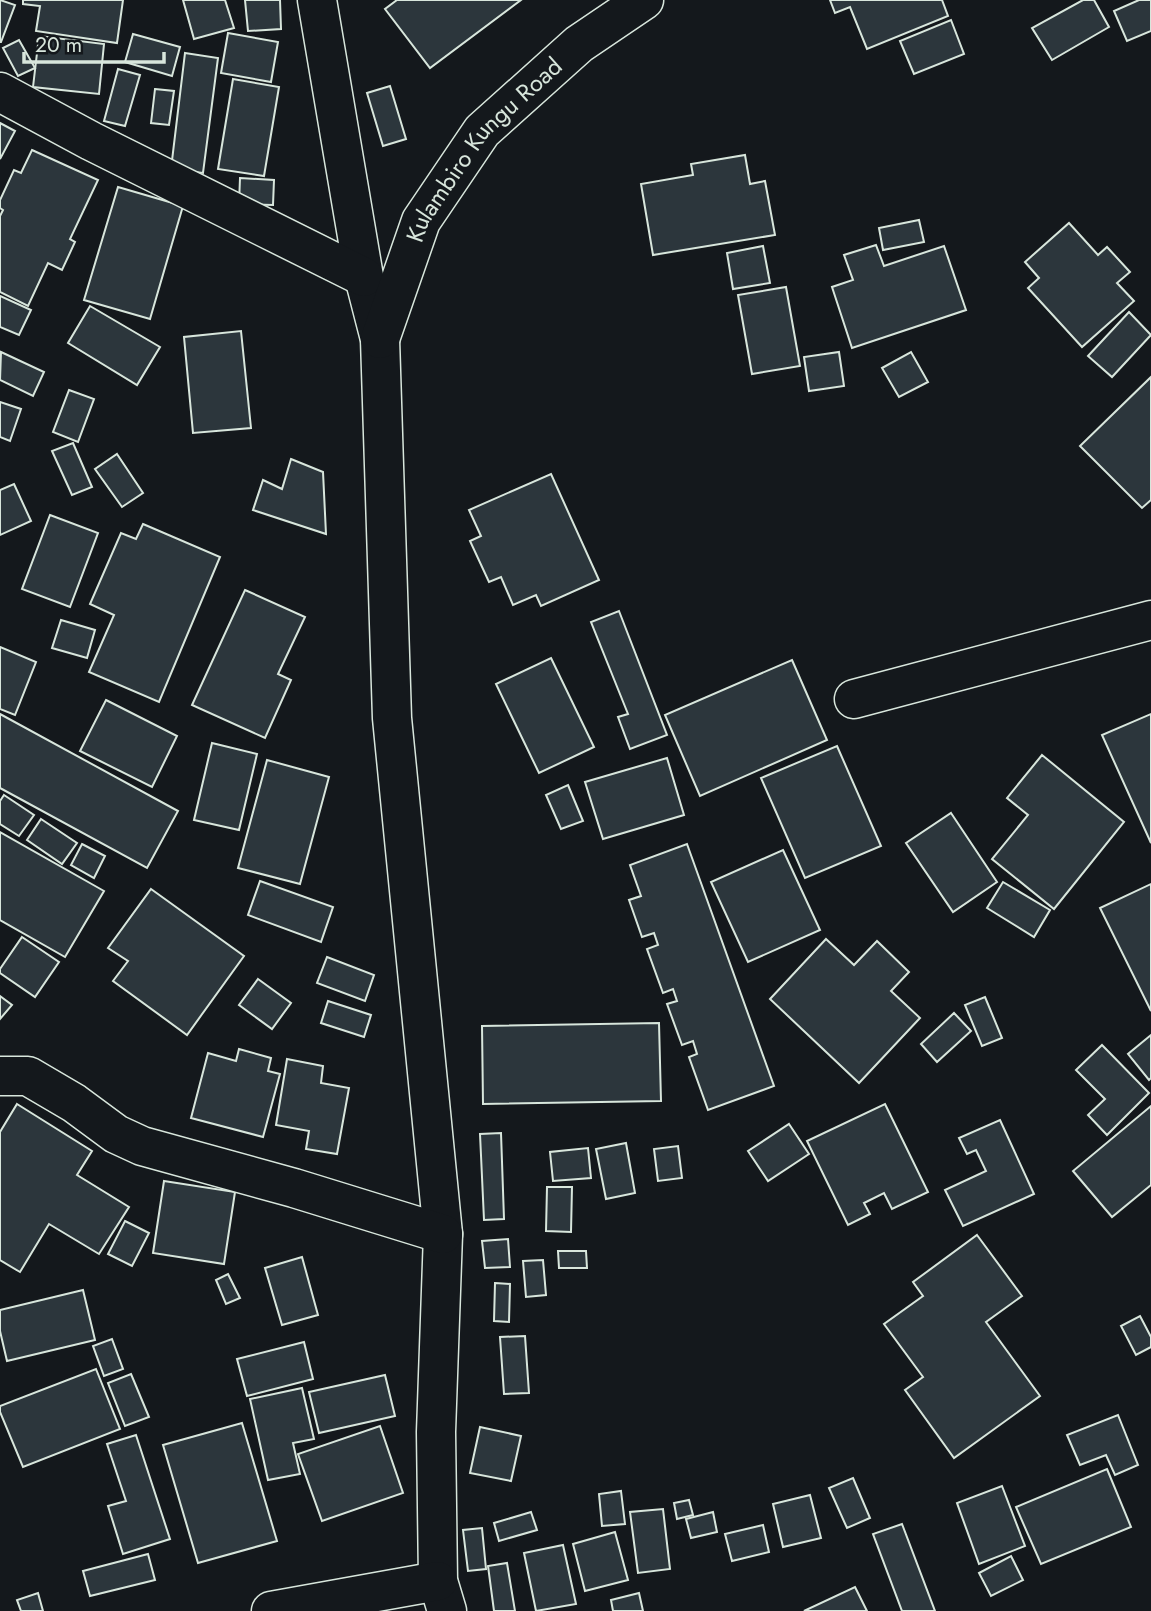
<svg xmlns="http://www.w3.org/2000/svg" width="1151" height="1611" font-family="Jost,sans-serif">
<rect width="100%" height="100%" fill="#14181c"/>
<!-- building -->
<g fill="#2c363c" stroke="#d8e6dc" stroke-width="2">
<polygon points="0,0 15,5 1,42 0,42"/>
<polygon points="23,0 123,0 117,43 36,31 40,6 23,4"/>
<polygon points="183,0 225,0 234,28 194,39"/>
<polygon points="245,0 280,0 281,29 248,31"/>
<polygon points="397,0 521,0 430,68 385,9"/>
<polygon points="830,0 942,0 948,16 867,49 850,7 835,13"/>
<polygon points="1083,0 1094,0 1109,27 1052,60 1032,28"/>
<polygon points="1139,0 1151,0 1151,31 1127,41 1114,11"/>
<polygon points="951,20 964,54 914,74 900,41"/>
<polygon points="228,33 278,42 271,82 221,73"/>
<polygon points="133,34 180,47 172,76 125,62"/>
<polygon points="39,36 104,44 99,94 33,87"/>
<polygon points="19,40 35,68 18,76 3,48"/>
<polygon points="185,53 218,58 203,173 171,169"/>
<polygon points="118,69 140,75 125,126 104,121"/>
<polygon points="233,79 279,87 264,176 218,169"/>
<polygon points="390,86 406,139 383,146 367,93"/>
<polygon points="155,89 174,91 169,125 151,123"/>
<polygon points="0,123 15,131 0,159"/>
<polygon points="32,150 98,180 70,239 75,242 62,270 48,263 28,306 0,292 0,216 3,210 0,208 0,200 14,170 21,173"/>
<polygon points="745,155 750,184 765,181 775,235 653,255 641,184 693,175 691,164"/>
<polygon points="240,178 274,180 273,205 239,204"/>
<polygon points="118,187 183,206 150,319 84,300"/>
<polygon points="919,220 924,242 883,250 879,228"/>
<polygon points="1069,223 1098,255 1107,247 1130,272 1117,283 1134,301 1082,347 1028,288 1039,278 1025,262"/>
<polygon points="876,245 884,266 944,246 966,310 852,348 832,287 853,280 844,255"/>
<polygon points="763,246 770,283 733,289 727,253"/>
<polygon points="786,287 800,366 752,374 738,295"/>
<polygon points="0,296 31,310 19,335 0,327"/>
<polygon points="90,306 160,347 137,385 68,343"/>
<polygon points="1129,312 1151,335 1112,377 1088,356"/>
<polygon points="241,331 251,428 193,433 184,337"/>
<polygon points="1,352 44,372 33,396 0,380"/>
<polygon points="839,352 844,386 809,391 804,357"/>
<polygon points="911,352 928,382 899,397 882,368"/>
<polygon points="1151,377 1151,500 1142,508 1080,446"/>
<polygon points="69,390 94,399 78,442 53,432"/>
<polygon points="0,402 21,409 10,441 0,437"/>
<polygon points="73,443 92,487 72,495 52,451"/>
<polygon points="117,454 143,493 122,507 95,469"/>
<polygon points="291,459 323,472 326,534 253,510 263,480 282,489"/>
<polygon points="551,474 599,580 541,606 536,595 513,605 501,577 489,582 470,541 481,536 469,510"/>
<polygon points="14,484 31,521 0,535 0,490"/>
<polygon points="50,515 98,533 70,607 22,589"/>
<polygon points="143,524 220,557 159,702 89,672 114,615 90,604 121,533 136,539"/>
<polygon points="245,590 305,617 278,674 291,680 265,738 192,705"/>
<polygon points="619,611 667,735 630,749 618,717 628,714 591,622"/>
<polygon points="61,620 95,630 87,658 52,648"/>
<polygon points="0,647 36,662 15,715 0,709"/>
<polygon points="551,658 594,747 539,773 496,684"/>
<polygon points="792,660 827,740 700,796 665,715"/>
<polygon points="106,700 177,736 152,787 80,751"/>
<polygon points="0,714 178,811 147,868 0,788"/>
<polygon points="1151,714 1151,843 1102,735"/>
<polygon points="212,743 257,754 239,830 194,820"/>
<polygon points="837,746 881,846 805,878 761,778"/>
<polygon points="1042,755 1124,822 1054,909 992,859 1028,815 1007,798"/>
<polygon points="667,758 684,815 603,839 585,782"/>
<polygon points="267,760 329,777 300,884 238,868"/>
<polygon points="568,785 583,821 561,829 546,795"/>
<polygon points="4,795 34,815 19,836 0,824 0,801"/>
<polygon points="951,813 997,882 953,912 906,843"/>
<polygon points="41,819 77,843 62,864 27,840"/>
<polygon points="0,832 104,891 65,957 0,920"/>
<polygon points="82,844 105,856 94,878 71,865"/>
<polygon points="687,844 774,1086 708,1110 689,1057 697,1054 693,1041 682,1045 667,1004 677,1001 673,989 663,993 647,949 658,945 654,933 642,937 629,900 641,896 630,865"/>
<polygon points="783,850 820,930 748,962 711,882"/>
<polygon points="260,881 333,907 321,942 248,915"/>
<polygon points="1003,882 1050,910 1034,937 987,908"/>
<polygon points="1151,884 1151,1011 1100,908"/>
<polygon points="151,889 244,956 187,1035 113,981 128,961 108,948"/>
<polygon points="22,937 59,962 35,997 0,973 0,969"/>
<polygon points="826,939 854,965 877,941 909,972 891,991 920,1018 859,1083 770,999"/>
<polygon points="327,957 374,975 365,1001 317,983"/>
<polygon points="258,979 291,1003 272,1029 239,1005"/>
<polygon points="0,996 12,1005 0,1019"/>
<polygon points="985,997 1002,1038 982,1046 965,1005"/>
<polygon points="328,1001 371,1015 364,1037 321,1023"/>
<polygon points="954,1013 971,1031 937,1062 921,1044"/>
<polygon points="659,1023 661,1101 483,1104 482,1026"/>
<polygon points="1151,1035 1151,1078 1149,1080 1128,1054"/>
<polygon points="1102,1045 1149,1093 1107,1135 1088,1115 1105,1099 1076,1070"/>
<polygon points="239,1049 271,1058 268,1071 280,1074 263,1137 191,1118 208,1053 236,1061"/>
<polygon points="287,1059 323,1066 321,1083 349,1088 337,1154 306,1149 309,1131 276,1125"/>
<polygon points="17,1104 92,1151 77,1175 129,1207 99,1254 49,1224 20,1272 0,1260 0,1132"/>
<polygon points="885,1104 928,1192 892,1209 884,1193 864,1203 870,1214 848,1225 807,1141"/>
<polygon points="1151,1106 1151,1185 1112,1217 1073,1171"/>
<polygon points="1000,1120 1034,1194 963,1226 945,1190 986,1171 976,1150 967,1154 959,1138"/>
<polygon points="789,1124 809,1154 768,1181 748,1151"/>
<polygon points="501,1133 504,1219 484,1220 480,1134"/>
<polygon points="626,1143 635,1193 606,1199 596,1149"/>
<polygon points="678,1146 682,1178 658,1181 654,1149"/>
<polygon points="588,1148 591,1178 553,1181 550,1152"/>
<polygon points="164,1181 235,1192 224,1264 153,1253"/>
<polygon points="547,1187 572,1187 571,1232 546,1231"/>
<polygon points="125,1221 149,1233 132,1266 108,1254"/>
<polygon points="977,1235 1022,1296 986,1322 1040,1396 954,1458 905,1390 923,1377 884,1324 923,1296 913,1282"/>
<polygon points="508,1239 510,1267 485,1268 482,1241"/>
<polygon points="558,1251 586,1251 587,1268 559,1268"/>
<polygon points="302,1257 318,1315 282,1325 265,1268"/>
<polygon points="543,1260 546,1295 526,1297 523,1261"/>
<polygon points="228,1274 240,1298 226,1304 216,1280"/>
<polygon points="495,1283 510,1284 509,1322 494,1321"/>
<polygon points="83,1290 95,1340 7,1361 0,1331 0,1310"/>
<polygon points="1140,1316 1151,1337 1151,1347 1136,1355 1121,1326"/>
<polygon points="525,1336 529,1393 504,1394 500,1337"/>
<polygon points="112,1339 123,1369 104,1376 93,1346"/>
<polygon points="304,1342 313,1379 247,1396 237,1359"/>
<polygon points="96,1369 120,1429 23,1467 0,1412 0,1406"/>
<polygon points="131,1374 149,1417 125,1426 108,1383"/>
<polygon points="385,1375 395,1416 319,1433 309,1392"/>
<polygon points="302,1388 314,1439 293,1443 300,1474 268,1480 250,1399"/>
<polygon points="1118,1415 1138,1465 1115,1475 1106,1455 1080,1465 1067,1435"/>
<polygon points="242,1423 277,1541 198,1563 163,1445"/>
<polygon points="380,1426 403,1493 322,1521 298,1454"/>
<polygon points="480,1427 521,1436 511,1481 470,1473"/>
<polygon points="136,1435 170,1539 123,1554 108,1506 126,1501 107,1444"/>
<polygon points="1107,1469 1131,1527 1041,1564 1016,1507"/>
<polygon points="853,1478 870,1518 847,1528 829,1488"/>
<polygon points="1002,1486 1025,1546 979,1564 957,1503"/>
<polygon points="621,1491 625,1524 602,1526 599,1494"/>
<polygon points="810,1495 821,1538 783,1547 773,1504"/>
<polygon points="689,1500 693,1515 677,1519 674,1503"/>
<polygon points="663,1509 670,1569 638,1573 630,1512"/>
<polygon points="531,1512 537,1530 499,1541 494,1523"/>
<polygon points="713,1512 717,1532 691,1538 686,1519"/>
<polygon points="902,1524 935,1611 902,1611 873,1534"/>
<polygon points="763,1525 769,1552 732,1561 725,1534"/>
<polygon points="482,1528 486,1569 468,1571 463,1530"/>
<polygon points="615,1532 628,1580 585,1591 573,1544"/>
<polygon points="563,1545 576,1604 536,1611 524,1553"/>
<polygon points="148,1554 155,1580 90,1596 83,1571"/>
<polygon points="1011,1556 1023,1580 991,1596 979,1573"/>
<polygon points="507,1563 515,1611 494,1611 488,1566"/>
<polygon points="855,1587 867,1611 804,1611"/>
<polygon points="38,1593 43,1611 21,1611 17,1600"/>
<polygon points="639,1593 643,1611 613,1611 611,1600"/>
</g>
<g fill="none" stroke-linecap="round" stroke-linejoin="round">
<!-- minor casing -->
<g stroke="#d8e6dc" stroke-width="41">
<g id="minor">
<polyline points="317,0 364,277 380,339 392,718 443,1234 436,1432 438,1581 447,1611"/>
<polyline points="0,92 91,141 364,277"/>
<path id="s1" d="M 380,339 L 421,221 L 482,131 L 579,44 L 644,0"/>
<polyline points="854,699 1151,620"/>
<polyline points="0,1076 28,1076 74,1103 116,1134 142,1146 294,1188 443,1234"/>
<polyline points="271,1611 438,1581"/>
</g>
</g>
<!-- minor -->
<use href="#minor" stroke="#14181c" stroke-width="38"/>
</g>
<g text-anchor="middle" stroke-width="5" stroke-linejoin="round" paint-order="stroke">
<!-- street labels -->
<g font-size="24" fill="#d8e6dc" stroke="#14181c">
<text dy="8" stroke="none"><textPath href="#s1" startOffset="220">Kulambiro Kungu Road</textPath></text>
</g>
</g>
<!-- scale -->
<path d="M24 52v10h140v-10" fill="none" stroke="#d8e6dc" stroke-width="3.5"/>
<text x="35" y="52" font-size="21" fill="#d8e6dc" stroke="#14181c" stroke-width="5" paint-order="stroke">20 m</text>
</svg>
